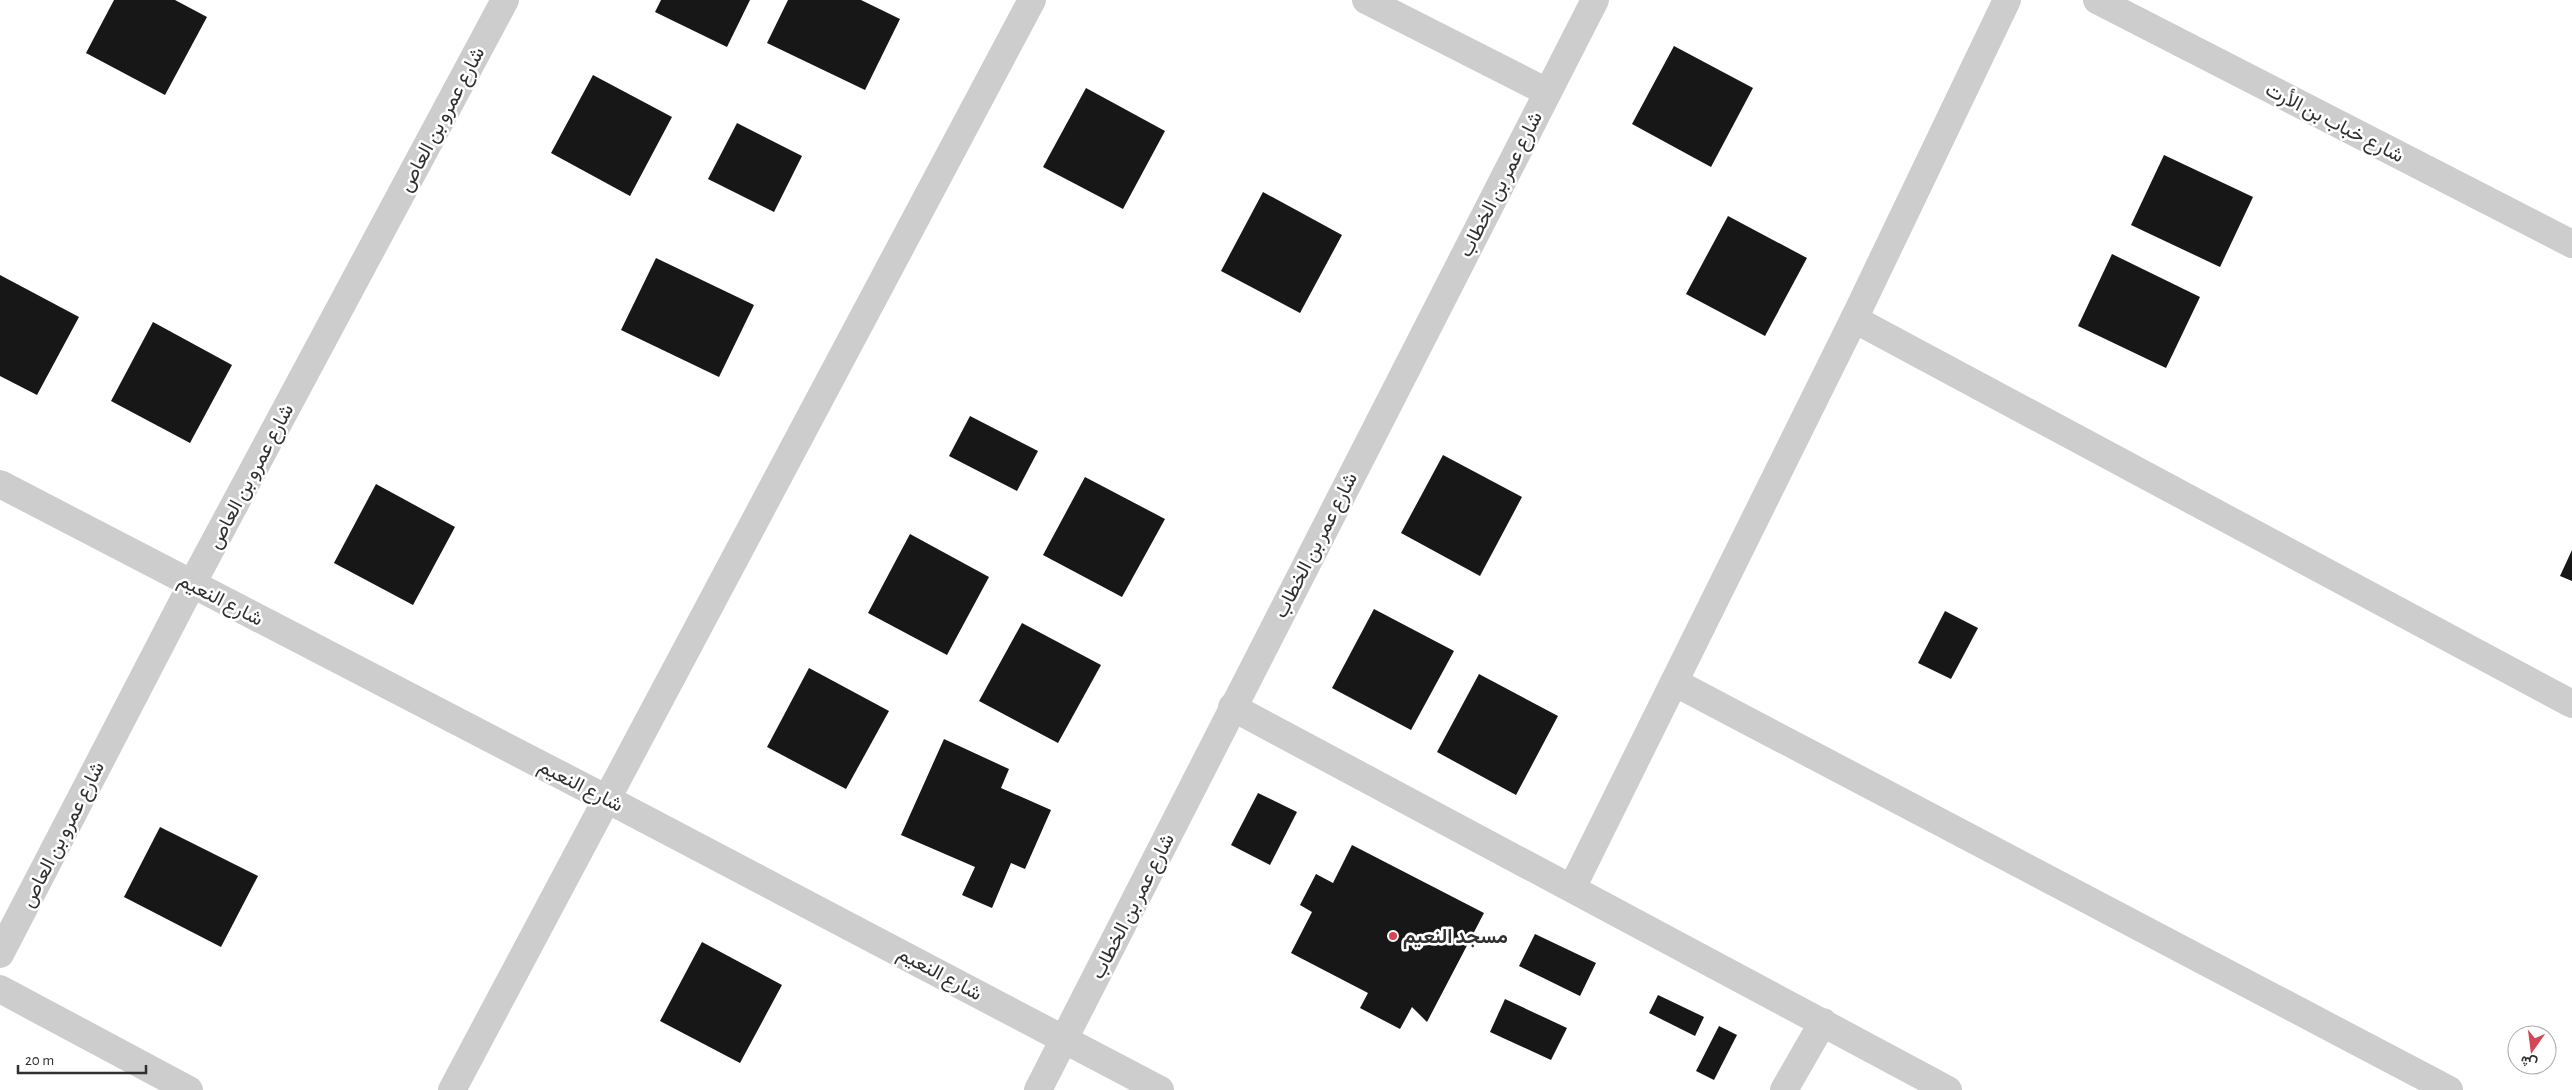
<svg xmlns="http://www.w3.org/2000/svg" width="2572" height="1090" font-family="'Alegreya Sans',Vazirmatn,sans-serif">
<rect width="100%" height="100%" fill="#fff"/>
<!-- building -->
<g fill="#171717">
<polygon points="114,0 175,0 207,17 165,95 86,53"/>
<polygon points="661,0 750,0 727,47 655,12"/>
<polygon points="788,0 861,0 900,19 865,90 767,43"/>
<polygon points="1674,46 1753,88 1711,167 1632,124"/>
<polygon points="593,75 672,117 630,196 551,153"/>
<polygon points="1086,88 1165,131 1123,209 1043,167"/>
<polygon points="737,123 802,156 774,212 708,179"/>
<polygon points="2164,155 2253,197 2220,267 2131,225"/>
<polygon points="1263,192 1342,235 1300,313 1221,271"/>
<polygon points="1728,216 1807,258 1765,336 1686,294"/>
<polygon points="2112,254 2200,297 2166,368 2078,326"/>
<polygon points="656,258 754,305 719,377 621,330"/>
<polygon points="0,275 79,317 37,395 0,376"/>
<polygon points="153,322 232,365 190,443 111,401"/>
<polygon points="970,416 1038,451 1017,491 949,456"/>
<polygon points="1443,455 1522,497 1480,576 1401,533"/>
<polygon points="1085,477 1165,519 1122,597 1043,555"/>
<polygon points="376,484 455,527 413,605 334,563"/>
<polygon points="910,534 989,577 947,655 868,613"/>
<polygon points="2572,550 2572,581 2560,576"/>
<polygon points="1374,609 1454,651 1411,730 1332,688"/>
<polygon points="1945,611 1978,628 1951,679 1918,663"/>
<polygon points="1022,623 1101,665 1058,743 979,701"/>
<polygon points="809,668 889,711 846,789 767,747"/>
<polygon points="1479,674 1558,716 1516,795 1437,752"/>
<polygon points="944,739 1009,769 1001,788 1051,810 1025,869 1011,863 992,908 962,895 975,867 901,835"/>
<polygon points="1258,793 1297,812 1270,865 1231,845"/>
<polygon points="160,827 258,876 221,947 124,897"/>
<polygon points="1352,845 1484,913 1427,1022 1412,1007 1400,1029 1360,1008 1368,993 1291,953 1312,912 1300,905 1316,874 1333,883"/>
<polygon points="1535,934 1596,963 1580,996 1519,966"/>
<polygon points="702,942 782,985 740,1063 660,1021"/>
<polygon points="1658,995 1704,1017 1695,1036 1649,1013"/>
<polygon points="1505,999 1567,1028 1551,1060 1490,1032"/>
<polygon points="1719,1026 1737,1035 1714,1080 1696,1071"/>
</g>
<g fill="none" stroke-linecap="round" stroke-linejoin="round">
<!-- minor -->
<g stroke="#cdcdcd" stroke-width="28">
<polyline points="1366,0 1547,92"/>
<polyline points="2007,0 1854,319 2572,704"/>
<polyline points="2097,0 2572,244"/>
<polyline points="0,484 605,798 1160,1090"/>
<polyline points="1674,682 2449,1090"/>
<polyline points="1232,707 1948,1090"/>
<polyline points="1572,888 1854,319"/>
<polyline points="0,954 192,584 505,0"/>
<polyline points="0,989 189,1090"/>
<polyline points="452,1090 1032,0"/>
<polyline points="1038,1090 1595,0"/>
<polyline points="1784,1090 1823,1022"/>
</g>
</g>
<!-- markers -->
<circle fill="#d44555" stroke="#fff" stroke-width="2" cx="1393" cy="936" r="5"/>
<g text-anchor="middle" stroke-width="5" stroke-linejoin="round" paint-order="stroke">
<!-- street labels -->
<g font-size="20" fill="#303030" stroke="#fff">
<text transform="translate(441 119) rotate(-62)" y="7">شارع عمرو بن العاص</text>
<text transform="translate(2335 122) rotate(27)" y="7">شارع خباب بن الأرت</text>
<text transform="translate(1500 184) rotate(-63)" y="7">شارع عمر بن الخطاب</text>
<text transform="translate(250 476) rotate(-62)" y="7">شارع عمرو بن العاص</text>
<text transform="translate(1315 545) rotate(-63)" y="7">شارع عمر بن الخطاب</text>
<text transform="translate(221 599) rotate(27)" y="7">شارع النعيم</text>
<text transform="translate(581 785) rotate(27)" y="7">شارع النعيم</text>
<text transform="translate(62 834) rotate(-63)" y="7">شارع عمرو بن العاص</text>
<text transform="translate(1132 906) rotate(-63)" y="7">شارع عمر بن الخطاب</text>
<text transform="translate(940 973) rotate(28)" y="7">شارع النعيم</text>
</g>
<!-- poi labels -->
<g font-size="20" font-weight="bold" fill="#303030" stroke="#fff" text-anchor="start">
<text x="1403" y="943">مسجد النعيم</text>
</g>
</g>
<!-- north arrow -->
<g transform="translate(2532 1050) rotate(194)"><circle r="24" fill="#ffffff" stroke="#acacac"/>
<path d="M0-4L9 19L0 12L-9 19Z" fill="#d44555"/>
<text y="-8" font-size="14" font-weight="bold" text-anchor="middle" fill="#303030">ش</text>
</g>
<!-- scale -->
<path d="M18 1065v8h128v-8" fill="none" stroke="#303030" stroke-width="2.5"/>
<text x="25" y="1065" font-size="15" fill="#303030" stroke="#ffffff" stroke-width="4" paint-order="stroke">20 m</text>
</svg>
